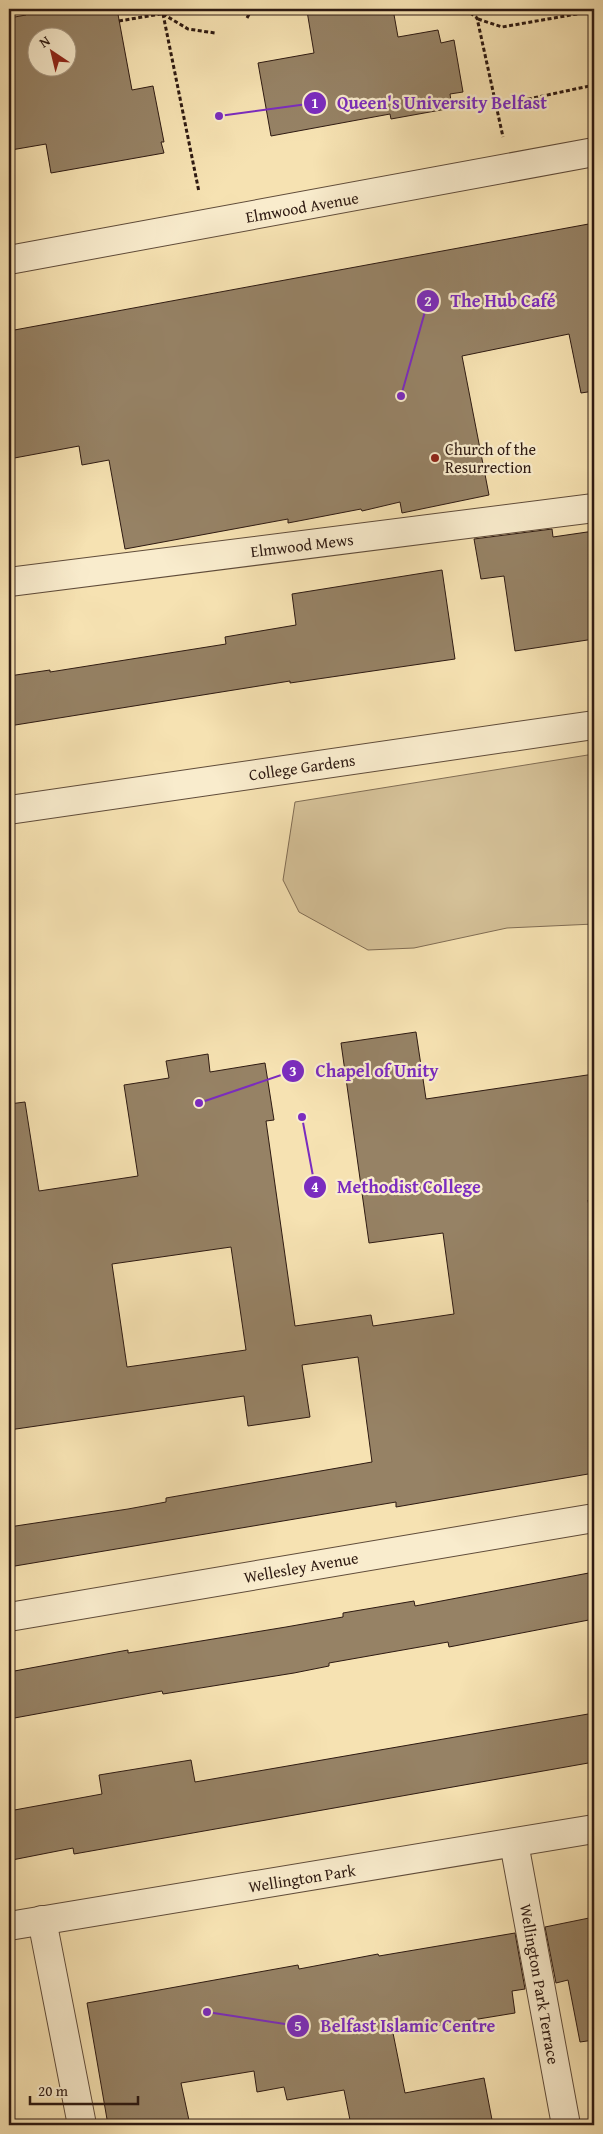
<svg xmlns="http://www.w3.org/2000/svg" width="603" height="2134" font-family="'Gentium Book Plus',serif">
<rect width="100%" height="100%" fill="#f6e2b2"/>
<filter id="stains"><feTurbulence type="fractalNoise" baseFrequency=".004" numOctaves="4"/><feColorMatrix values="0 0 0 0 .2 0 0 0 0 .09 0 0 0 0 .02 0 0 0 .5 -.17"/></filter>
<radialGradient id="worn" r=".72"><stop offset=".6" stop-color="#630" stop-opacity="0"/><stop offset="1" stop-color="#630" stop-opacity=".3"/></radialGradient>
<!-- green -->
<polygon fill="#d4c097" stroke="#816d54" points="594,754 594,924 507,928 414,948 368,950 299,912 283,880 295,802"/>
<!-- building -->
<g fill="#968265" stroke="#2e1a12" fill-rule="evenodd">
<path d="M 25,9 L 117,9 L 132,90 L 153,86 L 164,142 L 161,142 L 164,153 L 51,173 L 46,144 L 11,150 L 9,136 L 9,18 L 26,15 ZM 38,38 L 68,38 L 68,68 L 38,68 Z"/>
<polygon points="321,9 393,9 398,37 438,30 441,43 454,40 463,92 450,94 452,108 391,119 390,114 271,136 258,63 314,53 307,11"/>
<polygon points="594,223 594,391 581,393 569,334 462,356 489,495 402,513 400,502 362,511 361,509 288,523 288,519 125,549 109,460 82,465 79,446 9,459 9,331"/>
<polygon points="552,529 553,537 594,531 594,639 515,651 504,576 481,579 474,539"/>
<polygon points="442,570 455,659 290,683 290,681 9,726 9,676 50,670 50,672 226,644 225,637 296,625 292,594"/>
<path d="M 416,1032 L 426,1099 L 594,1074 L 594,1199 L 588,1200 L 594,1241 L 594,1473 L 396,1507 L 396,1502 L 9,1567 L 9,1527 L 128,1509 L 166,1502 L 166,1498 L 372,1462 L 358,1357 L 302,1365 L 310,1417 L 248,1426 L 244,1396 L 9,1430 L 9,1104 L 25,1102 L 39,1191 L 138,1176 L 124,1085 L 169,1078 L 166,1061 L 208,1054 L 210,1072 L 265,1063 L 274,1120 L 266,1121 L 295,1326 L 371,1315 L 373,1326 L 454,1314 L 443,1233 L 369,1243 L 341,1043 ZM 231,1247 L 246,1350 L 127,1367 L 112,1264 Z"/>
<polygon points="594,1572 594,1619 449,1647 448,1642 329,1663 329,1666 294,1673 163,1694 162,1691 9,1719 9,1672 128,1650 128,1653 286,1627 343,1617 343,1613 414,1601 415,1606"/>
<polygon points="594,1713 594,1762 74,1854 73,1848 12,1860 9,1843 9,1811 102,1794 99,1775 191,1760 195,1782"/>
<polygon points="594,1917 594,2040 580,2042 568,1980 556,1983 545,1927"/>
<polygon points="515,1933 525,1989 512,1991 515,2013 393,2033 405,2093 484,2078 493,2125 351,2125 344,2090 287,2100 284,2087 257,2092 254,2071 181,2083 190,2125 108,2125 87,2003 298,1965 299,1969 378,1954 379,1956"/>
</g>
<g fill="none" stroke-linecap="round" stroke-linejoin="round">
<!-- minor casing -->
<g stroke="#604c3a" stroke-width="30">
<g id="minor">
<polyline points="9,260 594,152"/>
<polyline points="9,582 594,508"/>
<polyline points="9,810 594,725"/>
<polyline points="9,1617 594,1518"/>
<polyline points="514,1843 566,2125"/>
<polyline points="42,1920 82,2125"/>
<polyline points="9,1926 594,1829"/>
</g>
</g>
<!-- path -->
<g stroke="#2e1a12" stroke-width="3" stroke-dasharray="4 2.5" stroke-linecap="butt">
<polyline points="465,9 477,18 503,137"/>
<polyline points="163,14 199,192"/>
<polyline points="163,14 188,29 215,33"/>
<polyline points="247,18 252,9"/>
<polyline points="478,19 502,27 594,11"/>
<polyline points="119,21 190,9"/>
<polyline points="496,106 594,85"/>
</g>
<!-- minor -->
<use href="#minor" stroke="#f9eccd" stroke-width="28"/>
</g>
<!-- markers -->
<circle fill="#8f2418" stroke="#f9eccd" stroke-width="2" cx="435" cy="458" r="5"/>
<g text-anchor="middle" stroke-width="4.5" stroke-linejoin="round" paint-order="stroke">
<!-- street labels -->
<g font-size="16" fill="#2e1a12" stroke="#f9eccd">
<text transform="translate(302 207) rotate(-10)" y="6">Elmwood Avenue</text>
<text transform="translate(302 545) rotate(-7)" y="6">Elmwood Mews</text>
<text transform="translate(302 767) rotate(-8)" y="6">College Gardens</text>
<text transform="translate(301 1567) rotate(-10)" y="6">Wellesley Avenue</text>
<text transform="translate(302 1878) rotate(-9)" y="6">Wellington Park</text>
<text transform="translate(540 1984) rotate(80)" y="6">Wellington Park Terrace</text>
</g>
<!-- poi labels -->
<g font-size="16" fill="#2e1a12" stroke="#f9eccd" text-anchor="start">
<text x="445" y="455">Church of the<tspan x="445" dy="18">Resurrection</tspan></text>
</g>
</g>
<!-- callouts -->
<path fill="none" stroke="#7b2cbf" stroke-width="2" d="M219 116L315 103M401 396L428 301M199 1103L293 1071M302 1117L315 1187M207 2012L298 2026"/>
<g fill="#7b2cbf" stroke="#f9eccd" stroke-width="2">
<circle cx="219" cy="116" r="5"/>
<circle cx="401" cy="396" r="5"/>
<circle cx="199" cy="1103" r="5"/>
<circle cx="302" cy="1117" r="5"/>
<circle cx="207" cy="2012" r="5"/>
<circle cx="315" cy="103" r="12"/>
<circle cx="428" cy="301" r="12"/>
<circle cx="293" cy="1071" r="12"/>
<circle cx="315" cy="1187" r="12"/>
<circle cx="298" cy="2026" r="12"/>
</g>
<g font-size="15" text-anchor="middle" font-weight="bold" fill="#fff">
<text x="315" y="108">1</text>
<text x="428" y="306">2</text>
<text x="293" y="1076">3</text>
<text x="315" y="1192">4</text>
<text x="298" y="2031">5</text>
</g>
<g font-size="18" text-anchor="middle" font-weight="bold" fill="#7b2cbf" stroke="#f9eccd" stroke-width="4.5" stroke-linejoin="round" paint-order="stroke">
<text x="442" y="109">Queen's University Belfast</text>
<text x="503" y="307">The Hub Café</text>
<text x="377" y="1077">Chapel of Unity</text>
<text x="409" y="1193">Methodist College</text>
<text x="408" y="2032">Belfast Islamic Centre</text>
</g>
<!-- margin -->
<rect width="603" height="2134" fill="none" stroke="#f6e2b2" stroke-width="30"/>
<rect x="10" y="10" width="583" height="2114" fill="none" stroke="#2e1a12" stroke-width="2.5"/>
<rect x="15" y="15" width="573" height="2104" fill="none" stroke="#2e1a12"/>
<!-- north arrow -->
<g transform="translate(52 52) rotate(325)"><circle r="24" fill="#f9eccd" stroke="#a89882"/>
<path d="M0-4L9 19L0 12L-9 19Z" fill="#8f2418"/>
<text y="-8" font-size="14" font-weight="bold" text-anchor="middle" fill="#2e1a12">N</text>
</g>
<!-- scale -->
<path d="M30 2096v8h108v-8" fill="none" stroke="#2e1a12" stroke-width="2.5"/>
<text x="38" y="2096" font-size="15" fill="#2e1a12" stroke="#f9eccd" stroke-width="4" paint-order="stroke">20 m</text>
<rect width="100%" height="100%" filter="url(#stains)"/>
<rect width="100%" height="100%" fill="url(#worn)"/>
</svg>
